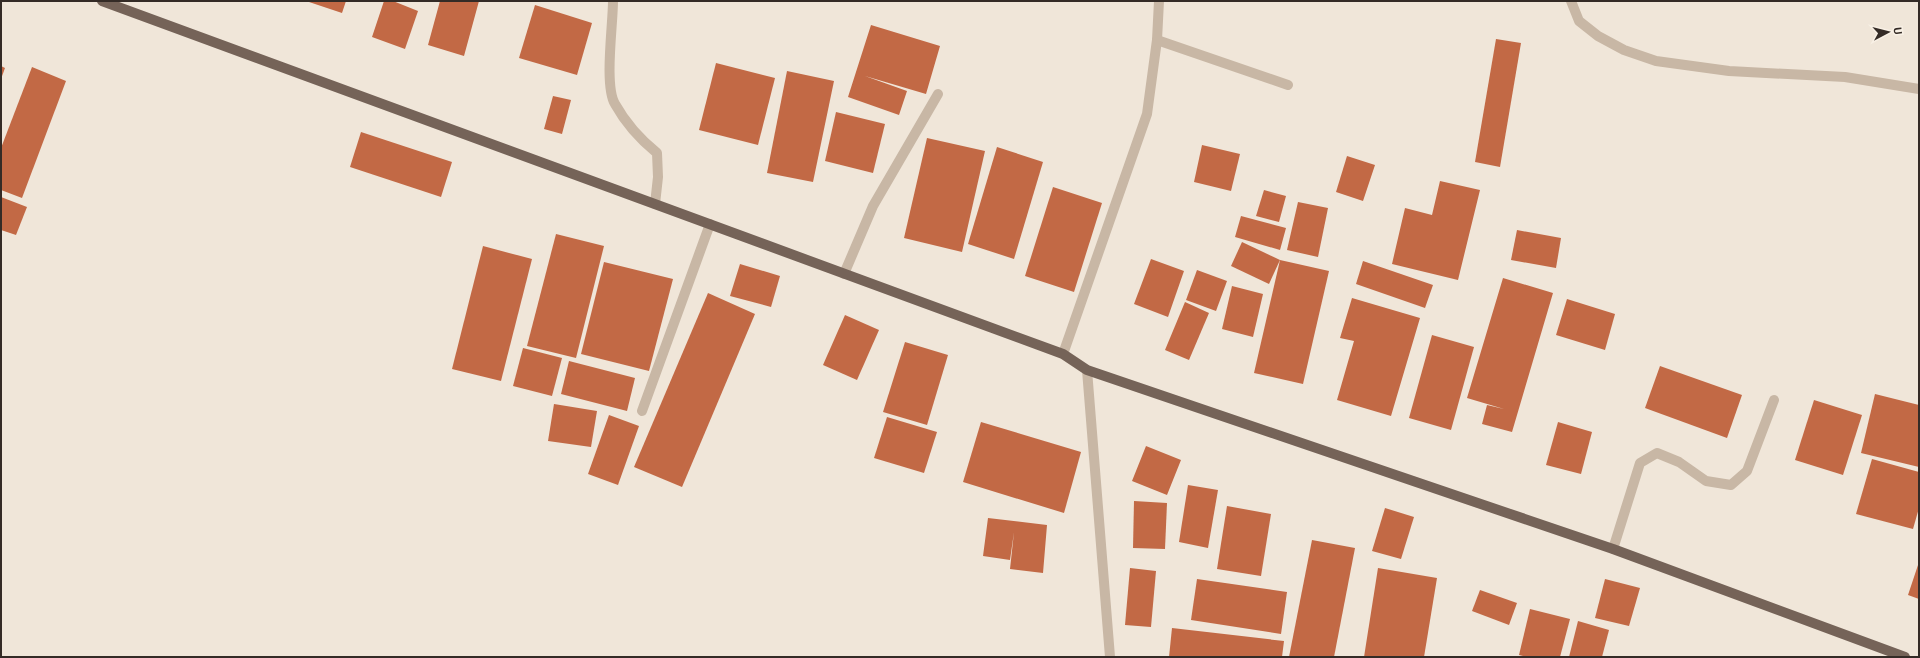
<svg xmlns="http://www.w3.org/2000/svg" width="1920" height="658" font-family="Roboto,sans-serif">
<rect width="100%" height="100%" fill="#f0e6d9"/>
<!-- building -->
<g fill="#c26945">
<polygon points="306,1 346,1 342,13"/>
<polygon points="384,1 393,1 418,11 405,49 372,37"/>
<polygon points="479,1 464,56 428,45 440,1"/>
<polygon points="535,5 592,23 577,75 519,58"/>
<polygon points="871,25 940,46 926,94 865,76 907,91 899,115 848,97"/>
<polygon points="1496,39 1521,43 1500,167 1475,162"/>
<polygon points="716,63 775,78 758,145 699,130"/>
<polygon points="1,66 5,68 1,79"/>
<polygon points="32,67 66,81 22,198 1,190 1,148"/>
<polygon points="787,71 834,81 813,182 767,173"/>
<polygon points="553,96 571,100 562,134 544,129"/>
<polygon points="836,112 885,124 873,173 825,161"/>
<polygon points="361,132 452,162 441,197 350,167"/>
<polygon points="927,138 985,151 962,252 904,238"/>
<polygon points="1202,145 1240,154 1231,191 1194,182"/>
<polygon points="997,147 1043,162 1014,259 968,244"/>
<polygon points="1347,156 1375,165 1363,201 1336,192"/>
<polygon points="1440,181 1480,190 1458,280 1392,264 1405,208 1432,215"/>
<polygon points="1053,187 1102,203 1074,292 1025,276"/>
<polygon points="1264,190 1286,196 1279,222 1256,216"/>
<polygon points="1,197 27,207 16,235 1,230"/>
<polygon points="1298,202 1328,208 1318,257 1287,250"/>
<polygon points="1241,216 1286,228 1280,250 1235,237"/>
<polygon points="1517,230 1561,238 1556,268 1511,260"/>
<polygon points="556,234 604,246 576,358 527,346"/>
<polygon points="1242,242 1280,260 1269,284 1231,266"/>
<polygon points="483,246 532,259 501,381 452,369"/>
<polygon points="1151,259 1184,271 1168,317 1134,304"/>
<polygon points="1280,260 1329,271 1303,384 1254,373"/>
<polygon points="1363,261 1433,285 1425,308 1356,284"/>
<polygon points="604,262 673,279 649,371 581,354"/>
<polygon points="740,264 780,276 771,307 730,296"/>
<polygon points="1197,270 1227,281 1216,311 1186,300"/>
<polygon points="1503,278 1553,293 1512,432 1482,424 1487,405 1504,409 1467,398"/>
<polygon points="1232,286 1263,294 1253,337 1222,329"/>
<polygon points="708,293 755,314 682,487 634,467"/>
<polygon points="1352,298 1420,318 1391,416 1337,400 1354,341 1340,338"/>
<polygon points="1567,299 1615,314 1605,350 1556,335"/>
<polygon points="1185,302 1209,313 1189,360 1165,350"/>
<polygon points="845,315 879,330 857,380 823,365"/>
<polygon points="1432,335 1474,347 1451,430 1409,418"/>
<polygon points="905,342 948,355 927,425 883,412"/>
<polygon points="523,348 562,358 552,396 513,386"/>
<polygon points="569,361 635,378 627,411 561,394"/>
<polygon points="1660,366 1742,395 1727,438 1645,408"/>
<polygon points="1875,394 1919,405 1919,467 1861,453"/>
<polygon points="1814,400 1862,415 1843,475 1795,460"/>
<polygon points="554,404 597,411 591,447 548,441"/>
<polygon points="609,415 639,426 618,485 588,474"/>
<polygon points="887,417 937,432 924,473 874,458"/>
<polygon points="981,422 1081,452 1064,513 963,482"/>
<polygon points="1558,422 1592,432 1581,474 1546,465"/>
<polygon points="1146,446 1181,460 1167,495 1132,481"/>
<polygon points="1872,459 1919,472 1919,508 1913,529 1856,514"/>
<polygon points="1188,485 1218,490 1208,548 1179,542"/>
<polygon points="1134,501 1167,503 1165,549 1133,548"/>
<polygon points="1227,506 1271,514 1261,576 1217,569"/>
<polygon points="1385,508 1414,517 1401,559 1372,551"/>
<polygon points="988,518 1047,525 1043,573 1010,569 1014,532 1010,560 983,556"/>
<polygon points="1312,540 1355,548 1334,657 1289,657"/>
<polygon points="1919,562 1919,599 1908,595"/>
<polygon points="1130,568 1156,571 1151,627 1125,625"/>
<polygon points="1378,568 1437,578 1424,657 1364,657"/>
<polygon points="1197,579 1287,592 1281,634 1191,620"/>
<polygon points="1605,579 1640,588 1629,626 1595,618"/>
<polygon points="1480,590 1517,603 1509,625 1472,611"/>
<polygon points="1530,609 1570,619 1560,657 1527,657 1519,655"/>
<polygon points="1578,621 1609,630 1602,657 1569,657"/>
<polygon points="1172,628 1284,641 1282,657 1169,657"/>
</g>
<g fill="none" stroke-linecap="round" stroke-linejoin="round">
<!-- minor -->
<g stroke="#c8b7a5" stroke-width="10">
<path d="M 613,1 C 613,25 604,86 615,104 C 625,122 641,140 657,153 L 658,177 L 655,204"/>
<polyline points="1571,1 1579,21 1598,36 1624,50 1656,61 1729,71 1845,77 1919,89"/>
<polyline points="1157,40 1288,85"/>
<polyline points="844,274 873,206 938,94"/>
<polyline points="1063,354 1147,114 1157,40 1159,1"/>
<polyline points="1087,370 1110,657"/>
<polyline points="642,411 710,224"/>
<polyline points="1613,549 1640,463 1657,453 1679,462 1706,481 1731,485 1747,471 1774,400"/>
</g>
<!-- major -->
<polyline stroke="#756358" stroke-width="10" points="102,1 1063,354 1087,370 1613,549 1905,657"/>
</g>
<!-- border -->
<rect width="1920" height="658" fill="none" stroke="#342b26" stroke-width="4"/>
<!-- north arrow -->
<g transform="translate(1888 32) rotate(83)" stroke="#f8f0e5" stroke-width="3" paint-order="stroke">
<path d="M0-3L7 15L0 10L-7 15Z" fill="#342b26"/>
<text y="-6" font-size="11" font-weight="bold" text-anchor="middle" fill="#342b26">U</text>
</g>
</svg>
